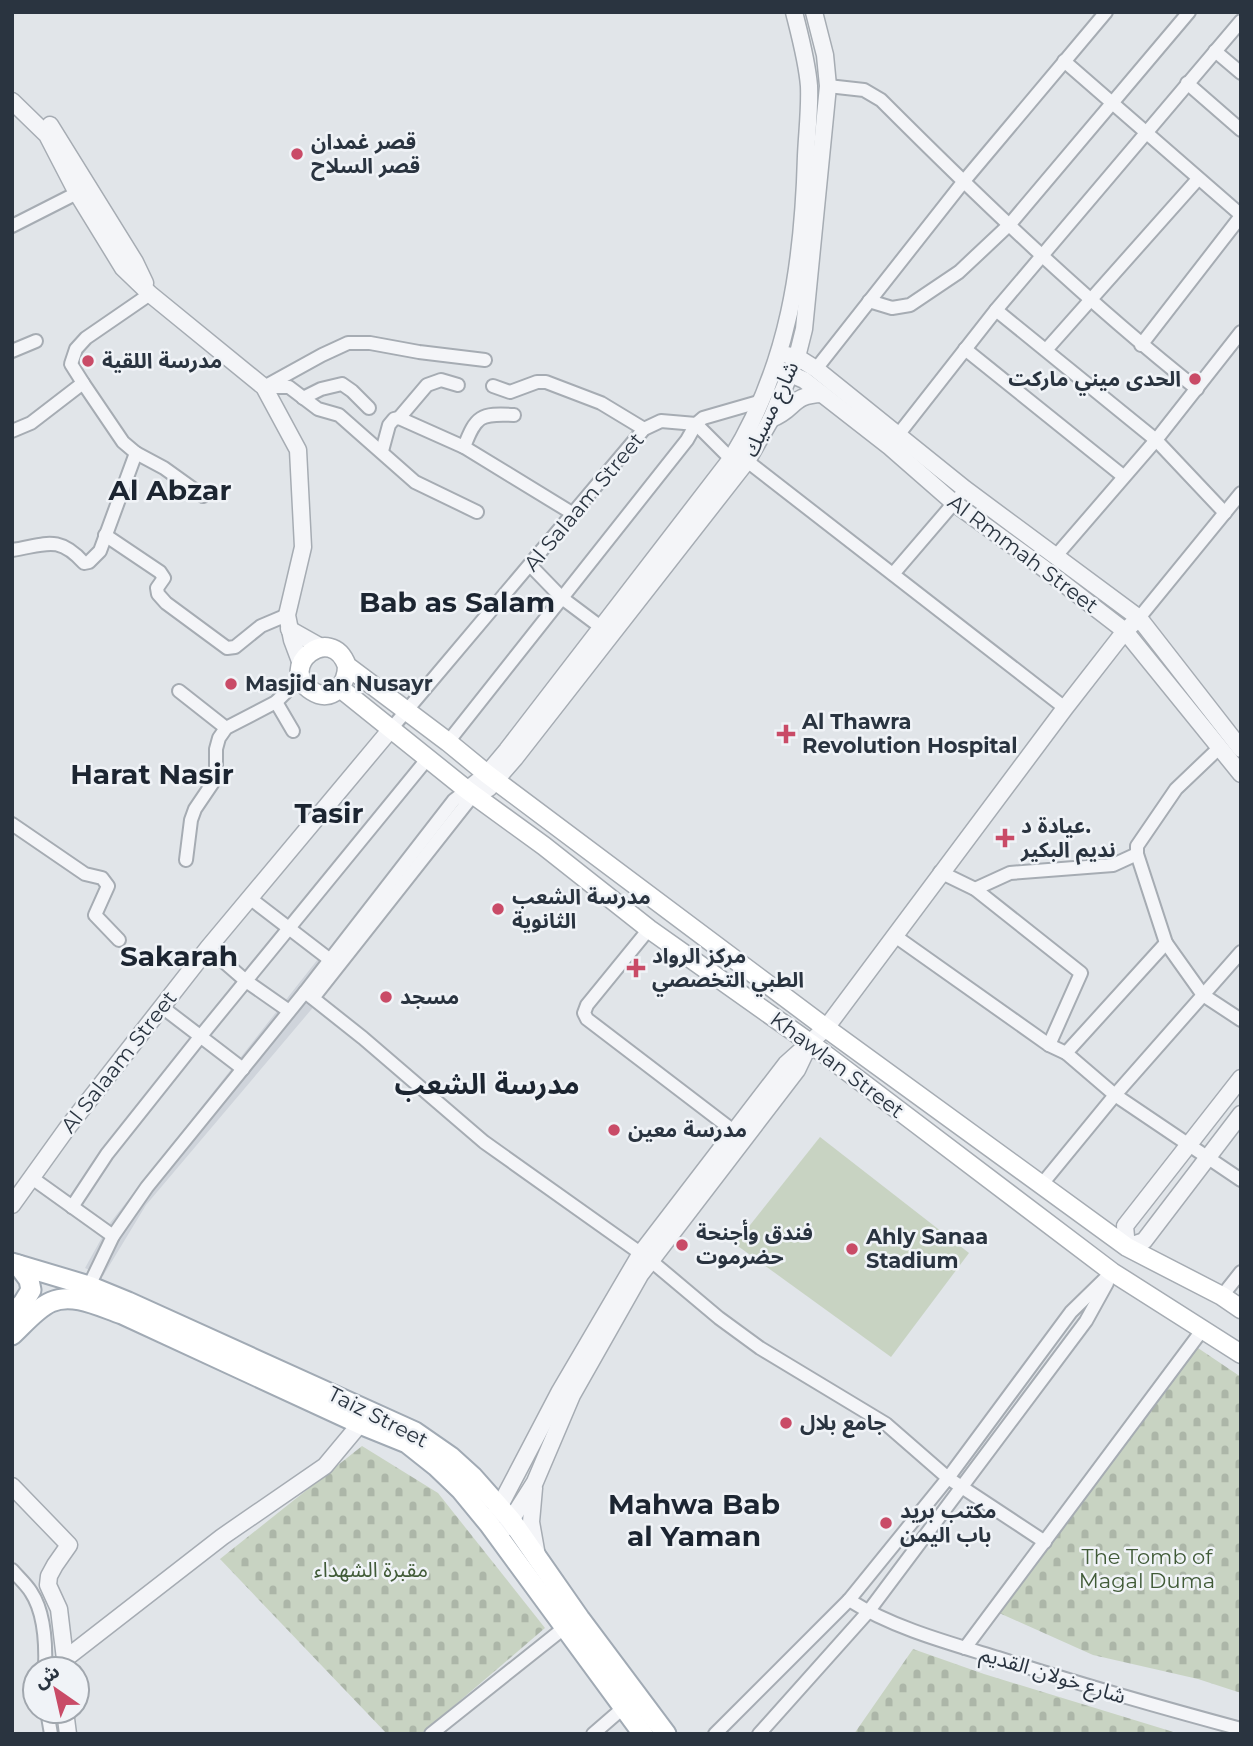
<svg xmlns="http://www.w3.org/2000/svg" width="1253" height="1746" font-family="Montserrat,'Noto Sans Arabic',sans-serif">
<defs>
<pattern id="cemetery-stones" width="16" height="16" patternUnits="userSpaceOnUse" patternTransform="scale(1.75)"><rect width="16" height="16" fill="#c8d3c2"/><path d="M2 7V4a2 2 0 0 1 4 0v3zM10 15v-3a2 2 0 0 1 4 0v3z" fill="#acb6a8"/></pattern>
</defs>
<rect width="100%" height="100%" fill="#e1e5e9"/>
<!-- built -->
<polygon fill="#cfd4db" points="322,954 343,972 146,1205 103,1276 85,1268 110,1223"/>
<!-- cemetery -->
<g fill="url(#cemetery-stones)">
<polygon points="1195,1346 1241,1377 1241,1693 1198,1679 1093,1655 997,1612"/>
<polygon points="362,1446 438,1493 545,1628 421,1734 387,1734 220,1559"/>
<polygon points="913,1649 984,1674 1180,1734 854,1734"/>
</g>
<!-- garden -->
<polygon fill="#c8d3c2" points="820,1137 969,1253 891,1357 735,1244"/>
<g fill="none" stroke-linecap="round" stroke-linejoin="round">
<!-- minor casing -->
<g stroke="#a6acb3" stroke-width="16">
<g id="minor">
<polyline points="1215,51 1241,73"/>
<polyline points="1064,61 1241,215"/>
<polyline points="1187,83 1241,130"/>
<path d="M 828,86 L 864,90 L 881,100 C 981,200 1085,300 1197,389"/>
<polyline points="12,226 77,193"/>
<polyline points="869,301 892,308 910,305 959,272 1010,224 1189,12"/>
<polyline points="996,310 1156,440 1225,513"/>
<polyline points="1141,345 1241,216"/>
<polyline points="965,349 1123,476"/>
<polyline points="1046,350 1198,179"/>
<polyline points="12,351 36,341"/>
<polyline points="816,369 964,181 1106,12"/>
<polyline points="83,383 123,442 136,453 164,468 203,496"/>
<polyline points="493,386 510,392 537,382 546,382 601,403 644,429"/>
<polyline points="303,398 321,389 342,384 352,391 369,408"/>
<polyline points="399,418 427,385 441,380 458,385"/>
<polyline points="696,424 731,459"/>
<polyline points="12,431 31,423 83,383 71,364 76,349 86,338 150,294"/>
<polyline points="898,435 996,310 1241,21"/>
<path d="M 464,447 C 476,416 480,413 514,415"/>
<polyline points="382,451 389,425 394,419 399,418 464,447 572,513"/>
<polyline points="747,461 1065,708"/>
<polyline points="477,512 415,482 339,415 318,409 289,387 264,387 322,355 348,343 370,343 419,352 485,360"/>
<polyline points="105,535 160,572 164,578 157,588 158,594 166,603 227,648 235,647 261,626 287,615"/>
<path d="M 12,550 C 45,545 58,534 84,563 L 89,562 L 100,551 L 136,453"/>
<polyline points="1055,557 1156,440 1241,332"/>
<polyline points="530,565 562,598 602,628"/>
<polyline points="893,574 959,497"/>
<polyline points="1139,618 1241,493"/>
<polyline points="179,691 226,728"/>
<polyline points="276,702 293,731"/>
<polyline points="391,729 644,429 661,421 696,424"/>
<polyline points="448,742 687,440 696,424 703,418 762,401"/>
<polyline points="1220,747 1176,789 1137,846 1137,854 1166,943 1203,995 1241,1020"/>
<polyline points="12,824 85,874 102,878 108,886 95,915 119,940"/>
<polyline points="186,860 191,820 195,809 216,778 216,749 219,738 226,728 276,702 301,677"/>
<polyline points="940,872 975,889 1081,973 1049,1045"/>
<polyline points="975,889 1010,873 1113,865 1137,854"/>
<polyline points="251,899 329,959"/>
<polyline points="649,929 587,1005 584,1013 587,1019 735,1132"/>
<polyline points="895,936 1049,1045 1066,1053 1115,1095 1241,1180"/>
<polyline points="208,948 246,981 289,1011"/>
<polyline points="305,992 363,1038 484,1142 650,1260 719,1318 760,1348 886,1424 948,1478 1045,1542"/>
<polyline points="313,998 470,799 475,796"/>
<polyline points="162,1007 243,1069"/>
<polyline points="1066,1053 1166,943"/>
<polyline points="32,1178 113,1236"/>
<polyline points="1042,1184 1115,1095 1241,952"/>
<polyline points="72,1207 107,1154 200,1037 428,758"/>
<path d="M 1112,1272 L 1071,1312 L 948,1478 L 849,1600 C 893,1628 949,1643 998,1658 C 1079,1684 1159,1707 1241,1729"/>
<polyline points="89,1286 113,1236 147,1187 305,992 454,800 467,790"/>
<polyline points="1222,1296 1241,1272"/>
<path d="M 12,1570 C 18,1577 26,1584 31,1592 C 45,1613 46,1645 45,1669"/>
<polyline points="965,1648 1203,1329"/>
<polyline points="47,1711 51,1734"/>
<polyline points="431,1734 564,1628"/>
<polyline points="593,1734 623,1708"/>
<polyline points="715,1734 849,1600"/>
<polyline points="759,1734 868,1612 1086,1321 1107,1283"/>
</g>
</g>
<!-- tertiary casing -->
<g stroke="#a6acb3" stroke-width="19">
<g id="tertiary">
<polyline points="12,101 47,135 77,193 123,268 150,294 264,387 298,450 303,547 287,615 292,640 301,664"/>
<polyline points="50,125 135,262 145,283"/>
<polyline points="787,355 797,357 816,369 965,489 1139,618 1241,749"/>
<polyline points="781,370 804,380 822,394 890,447 954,503 1046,570 1125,631 1241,774"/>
<path d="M 771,419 C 797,409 790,395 822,394"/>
<polyline points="289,629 321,647"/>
<path d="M 467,790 L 487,774 L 507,750 L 731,459 C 789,365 803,264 806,156 C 807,133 810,109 809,86 C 807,61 800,36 794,12"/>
<polyline points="475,796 489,788 515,758 747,461 771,419 797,357 804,329 828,86 825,55 814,12"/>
<polyline points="1241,1078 1125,1226 1127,1247 1144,1241 1241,1114"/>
<polyline points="12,1205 68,1127 208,948 391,729"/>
<polyline points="12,1486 69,1545 55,1565 49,1576 48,1585 59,1609 65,1659"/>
<polyline points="534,1488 531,1522 537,1556"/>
<polyline points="494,1517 560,1391 641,1253 786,1064 826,1028 1065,708 1125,631 1139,618"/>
<polyline points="506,1528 535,1482 572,1395 640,1275 797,1070 807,1049"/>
<polyline points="63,1669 65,1659 222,1537 325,1466 360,1424"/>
<polyline points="65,1711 68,1734"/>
</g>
</g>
<!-- secondary casing -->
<g stroke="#a6acb3" stroke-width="21">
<g id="secondary">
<path d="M 347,666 C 347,684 332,704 312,691 C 275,668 331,621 347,666 L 448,742 L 487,774 L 826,1028 L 1127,1247 L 1222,1296 L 1241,1309"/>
<polyline points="340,688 467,790 544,846 649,929 810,1043 1112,1272 1241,1354"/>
</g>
</g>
<!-- primary casing -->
<g stroke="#a1aab4" stroke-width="23">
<g id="primary">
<polyline points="12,1263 89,1286 128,1302 415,1432 451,1457 473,1477 511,1520 580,1619 666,1734"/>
<polyline points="12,1315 23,1303 31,1290 29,1280 18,1265"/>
<path d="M 12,1335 C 23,1325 37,1308 51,1302 C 73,1292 101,1307 122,1314 L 360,1424 L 407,1443 L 436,1466 L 461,1490 L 489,1524 L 643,1734"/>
</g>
</g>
<!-- minor -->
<use href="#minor" stroke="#f4f5f8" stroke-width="12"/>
<!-- tertiary -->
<use href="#tertiary" stroke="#f4f5f8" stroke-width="16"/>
<!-- secondary -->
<use href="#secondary" stroke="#fff" stroke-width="18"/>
<!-- primary -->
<use href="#primary" stroke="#fff" stroke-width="19"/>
</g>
<!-- markers -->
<g fill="#c94b67" stroke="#f0f3f7" stroke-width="2.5">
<circle cx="297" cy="154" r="7"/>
<circle cx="88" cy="361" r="7"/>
<circle cx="1195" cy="379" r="7"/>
<circle cx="231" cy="684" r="7"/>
<path d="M782.5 723.5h7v7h7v7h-7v7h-7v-7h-7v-7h7z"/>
<path d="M1001.5 827.5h7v7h7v7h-7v7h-7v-7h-7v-7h7z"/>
<circle cx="498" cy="909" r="7"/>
<path d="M632.5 957.5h7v7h7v7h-7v7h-7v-7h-7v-7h7z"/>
<circle cx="386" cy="997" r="7"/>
<circle cx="614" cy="1130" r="7"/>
<circle cx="682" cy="1245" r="7"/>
<circle cx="852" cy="1249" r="7"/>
<circle cx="786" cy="1423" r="7"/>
<circle cx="886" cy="1523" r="7"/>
</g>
<g text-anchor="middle" stroke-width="5" stroke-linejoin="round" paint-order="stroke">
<!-- poi labels -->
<g font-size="21" font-weight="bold" fill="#2a3440" stroke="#f0f3f7" text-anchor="start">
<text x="311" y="149">قصر غمدان<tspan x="311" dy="24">قصر السلاح</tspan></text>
<text x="102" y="368">مدرسة اللقية</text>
<text x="1181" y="386" text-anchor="end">الحدى ميني ماركت</text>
<text x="245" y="691">Masjid an Nusayr</text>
<text x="802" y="729">Al Thawra<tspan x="802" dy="24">Revolution Hospital</tspan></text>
<text x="1021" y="833">عيادة د.<tspan x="1021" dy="24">نديم البكير</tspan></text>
<text x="512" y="904">مدرسة الشعب<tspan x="512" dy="24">الثانوية</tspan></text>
<text x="652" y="963">مركز الرواد<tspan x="652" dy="24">الطبي التخصصي</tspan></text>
<text x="400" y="1004">مسجد</text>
<text x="628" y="1137">مدرسة معين</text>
<text x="696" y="1240">فندق وأجنحة<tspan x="696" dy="24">حضرموت</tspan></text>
<text x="866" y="1244">Ahly Sanaa<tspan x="866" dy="24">Stadium</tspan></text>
<text x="800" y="1430">جامع بلال</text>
<text x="900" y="1518">مكتب بريد<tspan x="900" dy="24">باب اليمن</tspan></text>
</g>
<!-- street labels -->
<g font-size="21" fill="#2a3440" stroke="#f0f3f7">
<text transform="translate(771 409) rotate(-65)" y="7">شارع مسيك</text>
<text transform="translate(584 502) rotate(-50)" y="7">Al Salaam Street</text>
<text transform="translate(1023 554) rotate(37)" y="7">Al Rmmah Street</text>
<text transform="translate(119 1062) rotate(-52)" y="7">Al Salaam Street</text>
<text transform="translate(837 1065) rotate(37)" y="7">Khawlan Street</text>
<text transform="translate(378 1417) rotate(27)" y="7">Taiz Street</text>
<text transform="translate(1053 1675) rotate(17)" y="7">شارع خولان القديم</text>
</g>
<!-- park labels -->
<g font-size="21" fill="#415b38" stroke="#f0f3f7">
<text x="1147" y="1564">The Tomb of<tspan x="1147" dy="24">Magal Duma</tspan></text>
<text x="371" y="1577">مقبرة الشهداء</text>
</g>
<!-- district labels -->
<g font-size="28" font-weight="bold" fill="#1c2531" stroke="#f0f3f7">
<text x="170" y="500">Al Abzar</text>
<text x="457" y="612">Bab as Salam</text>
<text x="152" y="784">Harat Nasir</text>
<text x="329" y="823">Tasir</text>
<text x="179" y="966">Sakarah</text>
<text x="487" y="1094">مدرسة الشعب</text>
<text x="694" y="1514">Mahwa Bab<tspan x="694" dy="32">al Yaman</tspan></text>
</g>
</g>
<!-- border -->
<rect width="1253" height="1746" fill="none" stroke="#2a3440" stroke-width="28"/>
<!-- north arrow -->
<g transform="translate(56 1690) rotate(326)"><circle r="33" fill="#f0f3f7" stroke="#a1a7ae" stroke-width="2"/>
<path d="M0-5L12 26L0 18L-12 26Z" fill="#c94b67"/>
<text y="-10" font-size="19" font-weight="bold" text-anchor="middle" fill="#2a3440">ش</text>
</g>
</svg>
